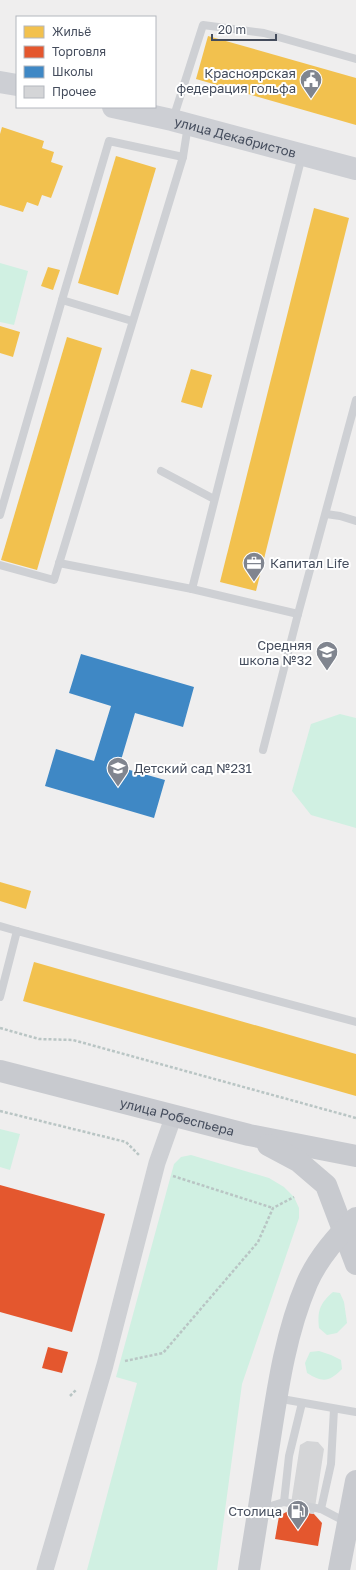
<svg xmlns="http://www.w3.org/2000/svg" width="356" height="1570" font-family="'Golos Text',sans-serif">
<rect width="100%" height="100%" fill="#efeeee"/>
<!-- green -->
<g fill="#d0f0e2">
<polygon points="0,263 28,271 14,325 0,322"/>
<polygon points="340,714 356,718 356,828 311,815 292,791 311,724"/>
<polygon points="0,1129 20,1134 10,1170 0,1167"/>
<polygon points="191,1155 269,1178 284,1187 294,1197 299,1208 299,1218 242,1384 217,1570 87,1570 137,1383 116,1377 174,1164 181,1157"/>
<path d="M 333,1292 L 340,1293 L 344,1302 L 347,1323 L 337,1333 L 327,1335 L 319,1328 C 317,1311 320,1303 333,1292 Z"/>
<path d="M 319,1351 L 331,1355 L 341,1360 L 342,1369 C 329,1382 323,1383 307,1373 L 305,1363 L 310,1352 Z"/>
</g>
<!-- homes -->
<g fill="#f2c14e">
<polygon points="208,36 356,78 356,125 196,79"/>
<polygon points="2,127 44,141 42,148 54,152 51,162 63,166 51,198 42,195 38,206 27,202 23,212 0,205 0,134"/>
<polygon points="116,156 156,168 118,295 78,283"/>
<polygon points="314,208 349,218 256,591 220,582"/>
<polygon points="48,267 60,270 53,290 41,286"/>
<polygon points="0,326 20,332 13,357 0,353"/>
<polygon points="67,337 102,348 37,570 1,560"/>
<polygon points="191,369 212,375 202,408 181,402"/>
<polygon points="0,882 31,891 26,909 0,901"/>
<polygon points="34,962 356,1054 356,1096 23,1001"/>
</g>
<!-- shops -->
<g fill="#e4572e">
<polygon points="0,1185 105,1214 72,1332 0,1312"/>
<polygon points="48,1347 68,1352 62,1373 42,1368"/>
<polygon points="290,1510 314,1514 322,1523 318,1546 275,1539 279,1516"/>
</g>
<!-- schools -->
<polygon fill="#3f88c5" points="81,654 194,687 183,727 135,713 119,767 165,780 154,818 45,786 56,749 94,761 111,706 69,693"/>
<!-- building -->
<polygon fill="#d4d5d7" points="307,1441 318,1442 324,1449 314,1514 290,1510 300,1445"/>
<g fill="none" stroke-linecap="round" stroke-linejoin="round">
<!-- path -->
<g stroke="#b9c5c4" stroke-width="2.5" stroke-dasharray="3 2" stroke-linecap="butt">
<polyline points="0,1028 39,1039 73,1040 356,1118"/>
<polyline points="0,1111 126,1142 140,1156"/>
<polyline points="173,1176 273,1208"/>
<polyline points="125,1361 163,1353 258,1242 273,1208 294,1197"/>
<polyline points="70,1396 77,1389"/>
</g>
<!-- lane -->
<g stroke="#ced0d4" stroke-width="8">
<polyline points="173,119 203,25 264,33 356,59"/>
<polyline points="62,300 109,141 183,157"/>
<polyline points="161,471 214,499"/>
<polyline points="326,514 340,516 356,521"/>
<polyline points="0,515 62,300 132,321"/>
<polyline points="59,563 192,589"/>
<polyline points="0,565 54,580 183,157 188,125"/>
<polyline points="298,614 192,589 302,156"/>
<polyline points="263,750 298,614 356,400"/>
<polyline points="0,926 17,931"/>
<polyline points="0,997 17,931 356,1022"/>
<polyline points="276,1398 356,1412"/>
<polyline points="284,1502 289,1456 302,1403"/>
<polyline points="261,1509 284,1502 321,1509 346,1522"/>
<polyline points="321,1509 331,1464 334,1409"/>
</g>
<!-- street -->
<polyline stroke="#ced0d4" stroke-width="17" points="45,1570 105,1365 157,1163 174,1115"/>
<!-- secondary -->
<g stroke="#cdcfd4" stroke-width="22">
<polyline points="0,82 17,85"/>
<path id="s1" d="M 113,107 L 172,120 L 356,169"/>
</g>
<!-- primary -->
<g stroke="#c8cacf" stroke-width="22">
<path id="s2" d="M 0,1071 L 249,1135 L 356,1156"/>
<polyline points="268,1145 298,1161 326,1185 356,1264"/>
<path d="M 249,1570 C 256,1526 263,1482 270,1438 C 278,1386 286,1332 307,1283 C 318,1258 337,1236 356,1218"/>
<polyline points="339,1570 356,1481"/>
</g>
</g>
<!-- icons -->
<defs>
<g id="civic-pin" transform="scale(1.15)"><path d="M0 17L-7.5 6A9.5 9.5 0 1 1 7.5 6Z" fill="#80858f" stroke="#fff"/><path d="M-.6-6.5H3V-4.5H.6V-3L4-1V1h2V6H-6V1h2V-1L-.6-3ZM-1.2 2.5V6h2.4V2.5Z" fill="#fff"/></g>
<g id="office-pin" transform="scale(1.15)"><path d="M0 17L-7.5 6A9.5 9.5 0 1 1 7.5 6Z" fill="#80858f" stroke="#fff"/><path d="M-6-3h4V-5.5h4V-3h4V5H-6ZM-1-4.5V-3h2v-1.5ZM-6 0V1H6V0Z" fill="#fff"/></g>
<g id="school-pin" transform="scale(1.15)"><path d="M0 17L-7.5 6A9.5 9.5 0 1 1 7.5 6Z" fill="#80858f" stroke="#fff"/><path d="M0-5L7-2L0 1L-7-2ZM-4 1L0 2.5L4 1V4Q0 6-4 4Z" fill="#fff"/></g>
<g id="fuel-pin" transform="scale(1.15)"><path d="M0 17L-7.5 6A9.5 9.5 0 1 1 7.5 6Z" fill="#80858f" stroke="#fff"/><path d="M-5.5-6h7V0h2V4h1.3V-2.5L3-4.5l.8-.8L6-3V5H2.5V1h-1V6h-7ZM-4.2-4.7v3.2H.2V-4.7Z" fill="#fff"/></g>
</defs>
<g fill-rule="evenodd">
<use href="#civic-pin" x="311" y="80"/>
<use href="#office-pin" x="254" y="563"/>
<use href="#school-pin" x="327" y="652"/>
<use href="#school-pin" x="118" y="768"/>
<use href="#fuel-pin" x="298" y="1511"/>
</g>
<g text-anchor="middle" stroke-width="4" stroke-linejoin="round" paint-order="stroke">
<!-- poi labels -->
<g font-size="13" fill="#444c5c" stroke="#fff" text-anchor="end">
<text x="296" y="78">Красноярская<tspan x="296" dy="15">федерация гольфа</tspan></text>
<text x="270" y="568" text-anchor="start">Капитал Life</text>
<text x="312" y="650">Средняя<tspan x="312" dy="15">школа №32</tspan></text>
<text x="134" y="773" text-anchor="start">Детский сад №231</text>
<text x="282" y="1516">Столица</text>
</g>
<!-- street labels -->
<g font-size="13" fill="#444c5c" stroke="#fff">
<text dy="5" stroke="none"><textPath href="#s1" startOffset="126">улица Декабристов</textPath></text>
<text dy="5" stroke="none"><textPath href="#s2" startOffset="183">улица Робеспьера</textPath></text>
</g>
</g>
<!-- legend -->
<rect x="16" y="16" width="140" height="92" fill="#ffffff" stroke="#b4b7be"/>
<rect x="24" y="26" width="20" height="12" fill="#f2c14e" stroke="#b4b7be"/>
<text x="52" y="36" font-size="12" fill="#444c5c">Жильё</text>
<rect x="24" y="46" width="20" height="12" fill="#e4572e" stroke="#b4b7be"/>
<text x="52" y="56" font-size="12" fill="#444c5c">Торговля</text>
<rect x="24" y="66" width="20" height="12" fill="#3f88c5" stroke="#b4b7be"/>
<text x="52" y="76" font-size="12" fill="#444c5c">Школы</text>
<rect x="24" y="86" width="20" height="12" fill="#d4d5d7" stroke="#b4b7be"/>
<text x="52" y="96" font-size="12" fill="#444c5c">Прочее</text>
<!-- scale -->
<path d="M212 34v6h64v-6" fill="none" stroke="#444c5c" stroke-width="2"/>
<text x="218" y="34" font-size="12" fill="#444c5c" stroke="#ffffff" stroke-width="3" paint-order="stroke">20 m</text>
</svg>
